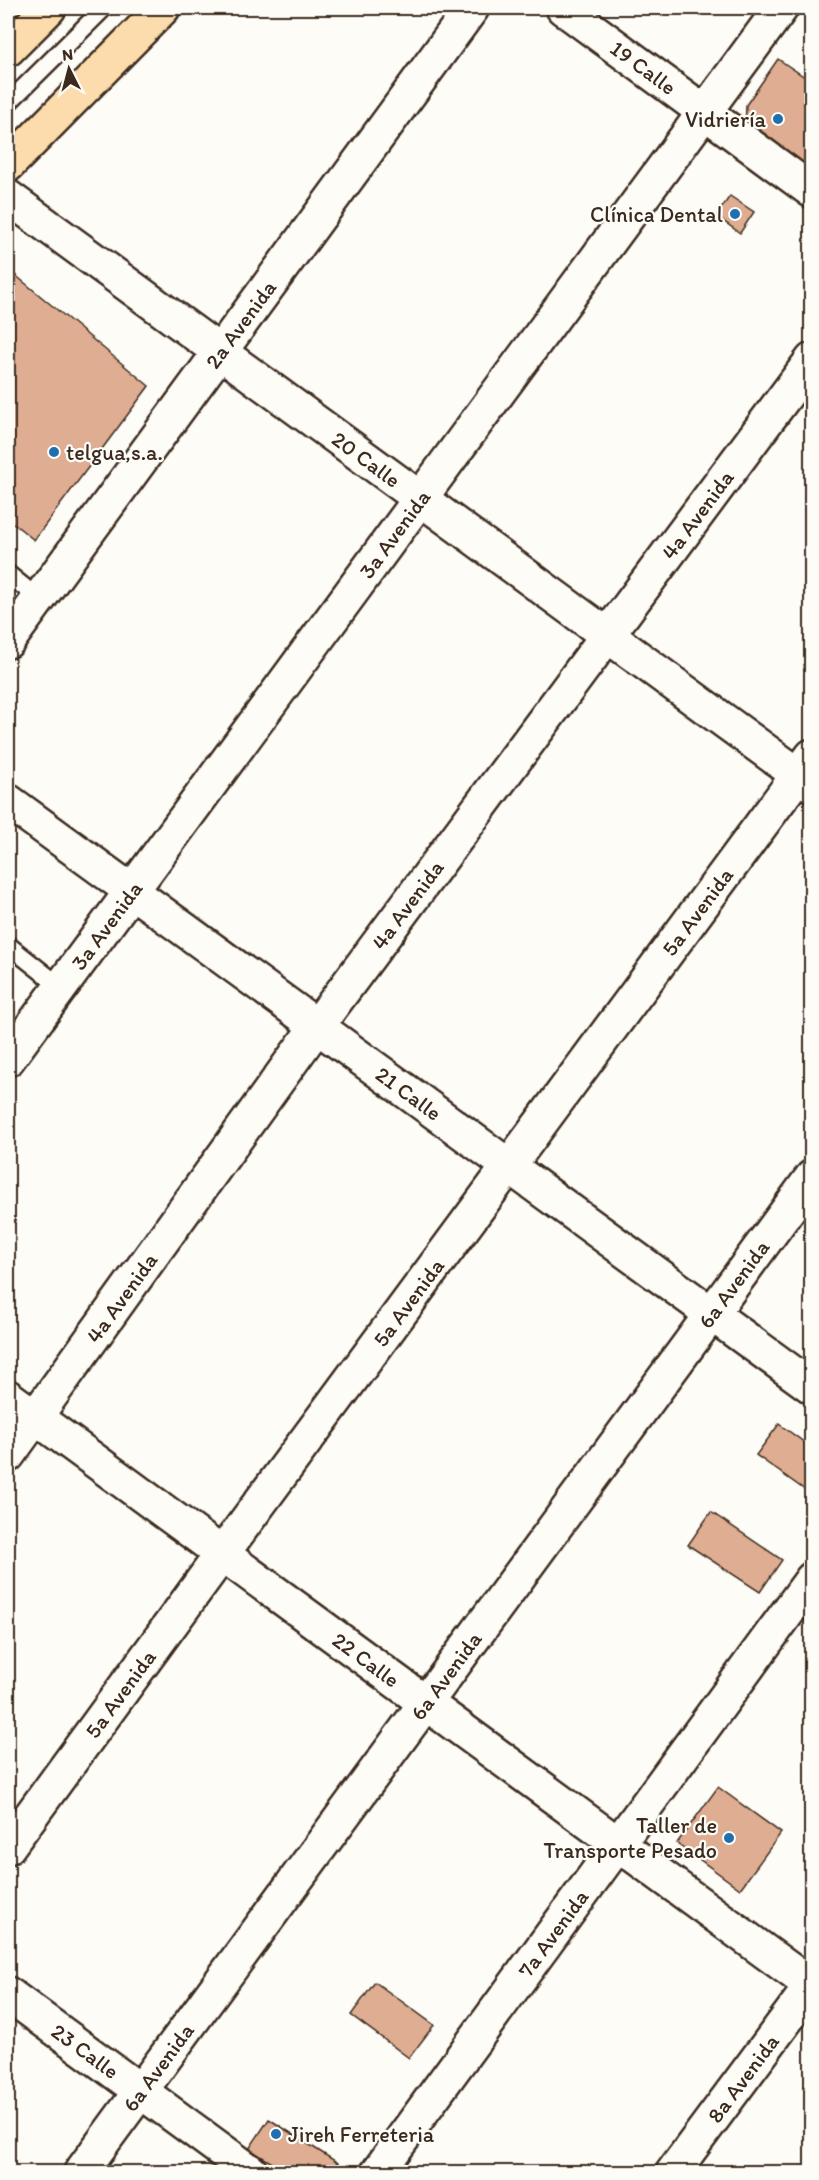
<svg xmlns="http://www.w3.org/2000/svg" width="819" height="2180" font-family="Itim,sans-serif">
<rect width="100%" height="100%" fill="#fdfcf7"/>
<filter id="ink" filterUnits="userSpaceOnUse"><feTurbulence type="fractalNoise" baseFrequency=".0167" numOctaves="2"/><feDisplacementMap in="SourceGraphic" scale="12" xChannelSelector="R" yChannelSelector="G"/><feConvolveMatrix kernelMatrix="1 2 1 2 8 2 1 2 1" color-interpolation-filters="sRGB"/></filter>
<g filter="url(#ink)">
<!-- building -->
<g fill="#dfad91" stroke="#3b2a1e" stroke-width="1.5">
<polygon points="778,59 812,82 812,169 807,176 745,133 746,105"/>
<polygon points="730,196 754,212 740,233 716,216"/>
<polygon points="8,269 149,386 34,540 8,519"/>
<polygon points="779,1424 812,1448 812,1495 756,1455"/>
<polygon points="711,1512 782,1560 760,1592 688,1545"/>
<polygon points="718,1787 781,1833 740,1889 677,1843"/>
<polygon points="375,1982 434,2025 409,2058 351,2015"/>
<polygon points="269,2119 338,2163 332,2172 287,2172 249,2149"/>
</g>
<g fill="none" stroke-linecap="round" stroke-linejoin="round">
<!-- lane casing -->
<g stroke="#3b2a1e" stroke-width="21">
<g id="lane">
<polyline points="8,103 104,8"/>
<polyline points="8,574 39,599"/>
<polyline points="8,945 61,987"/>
</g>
</g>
<!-- street casing -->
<g stroke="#3b2a1e" stroke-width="38">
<g id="street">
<path id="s1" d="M 8,197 L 812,785"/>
<path id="s2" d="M 8,641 L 472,8"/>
<path id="s3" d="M 8,801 L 812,1387"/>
<path id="s4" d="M 8,1059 L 781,8"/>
<path id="s5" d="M 8,1397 L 812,1986"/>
<path id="s6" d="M 8,1455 L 317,1026 L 812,360"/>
<path id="s7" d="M 8,1847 L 222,1554 L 812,756"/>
<path id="s8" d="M 8,1994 L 251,2172"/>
<path id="s9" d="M 81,2172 L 812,1177"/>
<path id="s10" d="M 673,2172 L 812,1985"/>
</g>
</g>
<!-- secondary casing -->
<g stroke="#3b2a1e" stroke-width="38">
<g id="secondary">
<path id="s11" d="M 563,8 L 812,191"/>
<path id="s12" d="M 378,2172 L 812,1579"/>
</g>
</g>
<!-- highway casing -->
<g stroke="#3b2a1e" stroke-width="38">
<g id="highway">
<polyline points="8,49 49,8"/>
<polyline points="8,165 163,8"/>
</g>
</g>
<!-- lane -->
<use href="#lane" stroke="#fdfcf7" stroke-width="16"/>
<!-- street -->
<use href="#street" stroke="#fdfcf7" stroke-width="33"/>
<!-- secondary -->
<use href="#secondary" stroke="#fdfcf7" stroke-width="33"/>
<!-- highway -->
<use href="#highway" stroke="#fcdcac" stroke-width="33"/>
</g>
</g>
<!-- markers -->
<g fill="#1f6fb2" stroke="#fdfcf7" stroke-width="2">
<circle cx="778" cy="119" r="6"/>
<circle cx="735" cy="214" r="6"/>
<circle cx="54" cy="452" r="6"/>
<circle cx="729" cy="1838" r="6"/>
<circle cx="276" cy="2134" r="6"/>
</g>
<g text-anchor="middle" stroke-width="4.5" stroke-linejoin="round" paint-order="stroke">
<!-- street labels -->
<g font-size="22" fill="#3b2a1e" stroke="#fdfcf7">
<text dy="8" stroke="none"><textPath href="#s11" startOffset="100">19 Calle</textPath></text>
<text dy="8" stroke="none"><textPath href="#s2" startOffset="393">2a Avenida</textPath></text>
<text dy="8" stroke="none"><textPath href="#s1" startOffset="444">20 Calle</textPath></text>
<text dy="8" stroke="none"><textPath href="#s6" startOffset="1166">4a Avenida</textPath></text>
<text dy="8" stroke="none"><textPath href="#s4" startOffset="652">3a Avenida</textPath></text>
<text dy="8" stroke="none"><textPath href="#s6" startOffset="680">4a Avenida</textPath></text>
<text dy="8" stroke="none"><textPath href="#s7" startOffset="1162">5a Avenida</textPath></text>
<text dy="8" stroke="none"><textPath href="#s4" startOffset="166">3a Avenida</textPath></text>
<text dy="8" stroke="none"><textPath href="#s3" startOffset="496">21 Calle</textPath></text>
<text dy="8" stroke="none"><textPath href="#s9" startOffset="1102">6a Avenida</textPath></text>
<text dy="8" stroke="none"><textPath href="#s6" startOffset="194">4a Avenida</textPath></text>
<text dy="8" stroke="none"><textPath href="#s7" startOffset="676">5a Avenida</textPath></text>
<text dy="8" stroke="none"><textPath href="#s5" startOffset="444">22 Calle</textPath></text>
<text dy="8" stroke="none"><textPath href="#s9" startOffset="616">6a Avenida</textPath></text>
<text dy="8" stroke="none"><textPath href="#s7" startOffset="190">5a Avenida</textPath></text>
<text dy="8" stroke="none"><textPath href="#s12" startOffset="296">7a Avenida</textPath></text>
<text dy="8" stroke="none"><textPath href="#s8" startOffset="96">23 Calle</textPath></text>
<text dy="8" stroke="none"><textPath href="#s9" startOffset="130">6a Avenida</textPath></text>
<text dy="8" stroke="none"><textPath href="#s10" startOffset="117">8a Avenida</textPath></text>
</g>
<!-- poi labels -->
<g font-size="22" fill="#3b2a1e" stroke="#fdfcf7" text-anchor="end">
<text x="766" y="127">Vidriería</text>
<text x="723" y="222">Clínica Dental</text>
<text x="66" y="460" text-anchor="start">telgua,s.a.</text>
<text x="717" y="1833">Taller de<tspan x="717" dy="25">Transporte Pesado</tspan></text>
<text x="288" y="2142" text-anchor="start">Jireh Ferreteria</text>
</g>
</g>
<!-- margin -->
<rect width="819" height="2180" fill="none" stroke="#fdfcf7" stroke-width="30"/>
<rect x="15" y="15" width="789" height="2150" fill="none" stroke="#3b2a1e" stroke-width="2" filter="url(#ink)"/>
<!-- north arrow -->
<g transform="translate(69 69) rotate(354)" stroke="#fdfcf7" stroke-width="4.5" paint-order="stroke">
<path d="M0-4.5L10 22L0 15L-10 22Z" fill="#3b2a1e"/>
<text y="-9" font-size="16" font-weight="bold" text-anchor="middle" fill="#3b2a1e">N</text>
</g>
</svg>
